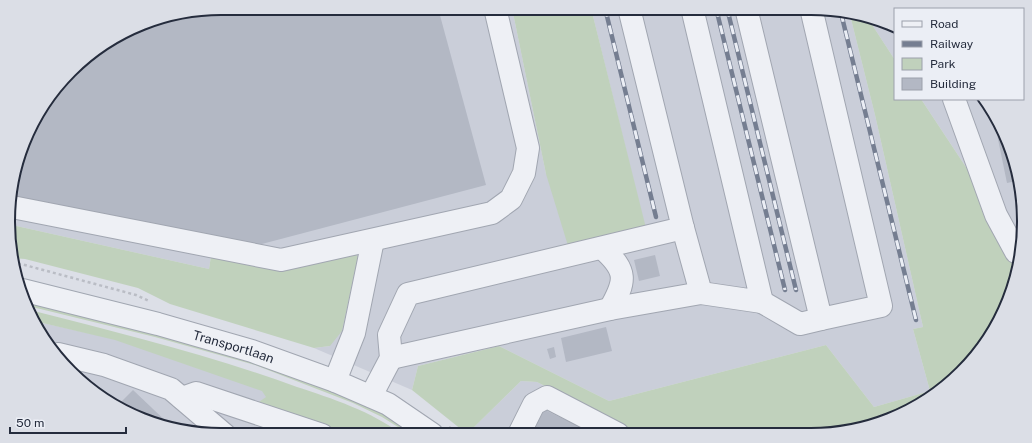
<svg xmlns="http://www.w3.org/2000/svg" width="1032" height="443" font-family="'Public Sans',sans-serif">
<rect width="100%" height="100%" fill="#dcdfe7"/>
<!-- built -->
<g fill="#caced9">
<polygon points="222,8 512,8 546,174 645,227 591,8 811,8 850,15 875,115 923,327 913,329 930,391 874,407 826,345 609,401 499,346 418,366 412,390 314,348 330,346 211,256 209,269 12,225 12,180 36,115 81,61 153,19"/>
<polygon points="867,17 879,19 895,28 895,60"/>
<polygon points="921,99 980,99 1002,127 1024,208 1018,246"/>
<polygon points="34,321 132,343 349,420 376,435 222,435 153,424 81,382 36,328"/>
<polygon points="521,381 537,382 638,434 467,434"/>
</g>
<!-- green -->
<g fill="#c0d1bc">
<polygon points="512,8 591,8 646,228 569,249 546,174"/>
<polygon points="850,15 867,17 895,60 895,99 921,99 1018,246 1013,290 988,340 951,382 905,413 839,433 638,434 537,382 521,381 467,434 412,390 418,366 499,346 609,401 826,345 874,407 930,391 913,329 923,327 875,115"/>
<polygon points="12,225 209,269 211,256 348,250 358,256 342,331 330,346 314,348 170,304 138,288 25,259 12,258"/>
<polygon points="26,300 231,353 366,404 418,434 409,434 382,417 353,403 255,365 155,337 28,306"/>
<path d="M 30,310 C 120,333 210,355 297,387 C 331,398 373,412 401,434 L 342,435 L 256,404 L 266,397 L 262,391 L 115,340 L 34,321 Z"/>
</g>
<!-- building -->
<g fill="#b3b8c4">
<polygon points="222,8 438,8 486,185 258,245 12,196 12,180 36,115 81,61 153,19"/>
<polygon points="993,115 1002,127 1016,181 1007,183"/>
<polygon points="655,255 660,276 639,281 634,260"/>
<polygon points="606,327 612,351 566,362 561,338"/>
<polygon points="554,347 556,357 550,359 547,349"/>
<polygon points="133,390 172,427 153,424 119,404"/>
<polygon points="543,409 594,434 531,434"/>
</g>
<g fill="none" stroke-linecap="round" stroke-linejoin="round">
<!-- minor casing -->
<g stroke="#a1a6b1" stroke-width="24">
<g id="minor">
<polyline points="746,8 821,319 881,306 811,8"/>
<polyline points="954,99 996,215 1016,252 1018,251"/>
<polyline points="12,207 281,260 492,213 511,199 524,173 528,148 495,8"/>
<polyline points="683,228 701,293"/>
<path d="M 602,248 C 628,271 626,281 610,309"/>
<path id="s1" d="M 22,290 L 158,324 L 252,351 L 335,381 L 388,404 L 432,434"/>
<polyline points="762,302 800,324 821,319"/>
<polyline points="58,354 104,365 171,389 225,435"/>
<polyline points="391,358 610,309 701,293 762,302 692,8"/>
<polyline points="335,381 354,333 373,240"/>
<polyline points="371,396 391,358 389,335 408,294 683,228 629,8"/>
<polyline points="182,398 196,393 322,435"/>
<polyline points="519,434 534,404 547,397 618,434"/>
</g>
</g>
<!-- path -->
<g stroke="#babdc5" stroke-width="2.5" stroke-dasharray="3 3" stroke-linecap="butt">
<polyline points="12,264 21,264 136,295 149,301"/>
<polyline points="449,427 458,434"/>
</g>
<!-- minor -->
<use href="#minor" stroke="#eef0f5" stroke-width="22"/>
<!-- rail casing -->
<g stroke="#757e91" stroke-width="4.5">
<g id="rail">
<polyline points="605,8 656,217"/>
<polyline points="716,8 785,290"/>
<polyline points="727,8 796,290"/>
<polyline points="841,13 916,320"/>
</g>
</g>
<!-- rail -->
<use href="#rail" stroke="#ebeef5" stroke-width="3" stroke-dasharray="9" stroke-linecap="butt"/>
</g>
<g text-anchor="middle" stroke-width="4" stroke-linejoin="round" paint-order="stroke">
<!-- street labels -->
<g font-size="13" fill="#252c3d" stroke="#ebeef5">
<text dy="5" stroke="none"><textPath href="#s1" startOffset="219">Transportlaan</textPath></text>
</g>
</g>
<!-- crop -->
<path d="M0 0H1032V443H0ZM221 15H811A206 206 0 0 1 1017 221V222A206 206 0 0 1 811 428H221A206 206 0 0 1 15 222V221A206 206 0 0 1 221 15Z" fill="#dbdee6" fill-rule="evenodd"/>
<path fill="none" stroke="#252c3d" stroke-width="2" d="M221 15H811A206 206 0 0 1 1017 221V222A206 206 0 0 1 811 428H221A206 206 0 0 1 15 222V221A206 206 0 0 1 221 15Z"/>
<!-- legend -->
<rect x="894" y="8" width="130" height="92" fill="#ebeef5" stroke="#9ca0ab"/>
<rect x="902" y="21" width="20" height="6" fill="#eef0f5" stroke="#9ca0ab"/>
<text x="930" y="28" font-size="12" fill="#252c3d">Road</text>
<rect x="902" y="41" width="20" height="6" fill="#757e91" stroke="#9ca0ab"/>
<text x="930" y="48" font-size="12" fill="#252c3d">Railway</text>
<rect x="902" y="58" width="20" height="12" fill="#c0d1bc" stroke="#9ca0ab"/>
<text x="930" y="68" font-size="12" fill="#252c3d">Park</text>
<rect x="902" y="78" width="20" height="12" fill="#b3b8c4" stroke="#9ca0ab"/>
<text x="930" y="88" font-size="12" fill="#252c3d">Building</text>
<!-- scale -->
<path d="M10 427v6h116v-6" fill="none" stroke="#252c3d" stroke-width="2"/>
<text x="16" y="427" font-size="12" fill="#252c3d" stroke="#ebeef5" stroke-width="3" paint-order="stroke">50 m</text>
</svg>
